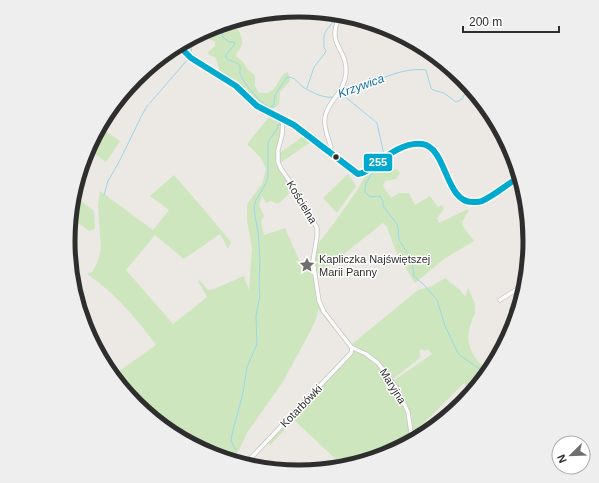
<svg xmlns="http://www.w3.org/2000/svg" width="599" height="483" font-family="Helvetica,sans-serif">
<rect width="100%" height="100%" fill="#ece8e4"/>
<!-- green -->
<g fill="#cee6be">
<path d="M 231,24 C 238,27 245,39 241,47 C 239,51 237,51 236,56 L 243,62 L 248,70 L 255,75 L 255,86 L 258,92 C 279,98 276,75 288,72 L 290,81 L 280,92 L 279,104 C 266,120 249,93 240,85 C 235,81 227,79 222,74 C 218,69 218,62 215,57 L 209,55 L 208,52 L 215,46 L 215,42 L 203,36 C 197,39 195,47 189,49 L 185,45 L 211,28 Z"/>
<path d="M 269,117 L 281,122 L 280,136 L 276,151 L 276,160 L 281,173 L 293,190 L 278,204 L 271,201 L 266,203 L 262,196 L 259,205 L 264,216 L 261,221 L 264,235 L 285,228 L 304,271 L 312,265 L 320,309 L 334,327 L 333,328 L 318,309 L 317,316 L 313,326 L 284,380 L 247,433 L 239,450 L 232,460 L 211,455 L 136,405 L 115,374 L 156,345 C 138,320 113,291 87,274 L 92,272 L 97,263 L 101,250 L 98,205 L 100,191 L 153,230 L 169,210 L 150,196 L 174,175 L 200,205 L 231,242 L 228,249 L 220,234 L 184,259 L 155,235 L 126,270 L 173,324 L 207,297 L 198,281 L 199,280 L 208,290 L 214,289 L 244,276 L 249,290 L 252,248 L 247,221 L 247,204 L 262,184 L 266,169 L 261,158 L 247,144 Z"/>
<polygon points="102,129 120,141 106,162 88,149"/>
<polygon points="303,136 311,142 280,163 279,154"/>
<polygon points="387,158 385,172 397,169 400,173 396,179 385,181 383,186 391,198 399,193 409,193 415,205 430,196 438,207 442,205 444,209 437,218 439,223 468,209 469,210 462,222 464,228 474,241 444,259 415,283 396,252 387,227 383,223 317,275 315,255 318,244 337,219 358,189 366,175"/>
<polygon points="348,174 356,186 337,213 323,198"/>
<polygon points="81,201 94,211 95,229 89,231 73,219 74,213"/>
<path d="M 445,278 L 460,290 L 465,297 L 468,288 C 471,295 476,303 475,311 C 475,315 472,319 471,323 C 465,340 470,355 484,367 L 490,365 L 471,393 L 464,383 L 413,434 L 412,417 L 410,411 L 393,381 L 432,354 L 428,349 L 425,351 L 422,349 L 419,351 L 421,357 L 393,379 L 378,361 L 352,344 L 418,290 L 432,286 Z"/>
<path d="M 355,350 C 360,352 365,354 369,357 C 382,367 404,399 408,415 C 410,423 410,432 411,440 L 388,455 L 342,465 L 294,420 L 270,445 L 268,443 Z"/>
</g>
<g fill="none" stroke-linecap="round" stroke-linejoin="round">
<!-- stream -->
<g stroke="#99d6ec" stroke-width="1">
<path d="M 219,26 L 223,37 L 229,42 L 234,42 L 235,44 L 225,56 C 229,63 236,60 240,66 L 240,74 L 247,86 L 260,101 L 269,107 L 272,107 L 274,103 L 275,95 L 287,77 C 296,77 296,82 303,87 C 311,92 324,99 334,97"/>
<polyline points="190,41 192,55"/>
<path d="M 307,88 L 314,67 L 325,53 L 326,50 L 324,48 C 324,43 323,35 326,31 C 330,25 332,25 335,17"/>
<polyline points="343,95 377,123 384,155"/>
<path d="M 339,96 C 367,88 396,66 426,70 L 431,88 L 433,90 L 444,93 L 456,102 L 462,99 L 469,86"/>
<polyline points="150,103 188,59"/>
<polyline points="267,106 271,111"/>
<path d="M 378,165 L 375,171 L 371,174 C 368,182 365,181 365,192 L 370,197 L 380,196 L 383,201 L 383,206 L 397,224 L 398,228 L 399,240 L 412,260 L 414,276 L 425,286 L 437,300 L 445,326 L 458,353 L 461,356 L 485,373"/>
<polyline points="104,195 108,181 119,162 143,113 148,105"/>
<polyline points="236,450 231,441 232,434 243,393 247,367 257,344 256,316 260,295 259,285 260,260 258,231 255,216 254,206 256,200 266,183 268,176 268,142 277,129 280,121"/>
</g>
<!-- street casing -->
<g stroke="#c5c4c5" stroke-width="5">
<g id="street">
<polyline points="283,120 282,135 278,150 278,162 281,169 295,189 317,228 317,236 313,261 319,301 324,312 352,348"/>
<path d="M 328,151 L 331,147 C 328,138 323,126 325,117 C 328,100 344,94 346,73 C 348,49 326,45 339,18"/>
<polyline points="500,300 522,286"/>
<polyline points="352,348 353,348 366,354 378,363 396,387 408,412 412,439"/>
<polyline points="247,462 351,353 352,348"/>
</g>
</g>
<!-- secondary casing -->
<g stroke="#c5c4c5" stroke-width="6">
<path id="secondary" d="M 181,48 L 191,58 L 236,86 L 257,106 L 294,125 L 358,174 L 364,173 C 379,162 393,149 411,144 C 452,133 440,214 481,202 L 518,178"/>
</g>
<!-- street -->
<use href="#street" stroke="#fcfcfb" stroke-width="3.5"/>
<!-- secondary -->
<use href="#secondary" stroke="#fcfcfb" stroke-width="5"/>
<!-- bus-1 casing -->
<g stroke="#fff" stroke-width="9">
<path id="bus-1" d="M 181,48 L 191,58 L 236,86 L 257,106 L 294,125 L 358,174 C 366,173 370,168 376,164 C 389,154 405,142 422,144 C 447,147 445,203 473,202 C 476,202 480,202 482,201 C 495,195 506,185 518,178"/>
</g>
<!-- bus-1 -->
<use href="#bus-1" stroke="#00a9ce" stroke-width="6"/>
</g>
<!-- icons -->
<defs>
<g id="sight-bare" transform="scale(1.2)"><path d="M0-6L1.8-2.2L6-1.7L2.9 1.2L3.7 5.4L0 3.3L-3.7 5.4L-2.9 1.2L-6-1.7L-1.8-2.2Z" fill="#706f6e" stroke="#fff" stroke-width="2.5" paint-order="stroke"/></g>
</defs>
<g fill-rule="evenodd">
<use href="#sight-bare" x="307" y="265"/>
</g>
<!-- markers -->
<circle fill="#2e2e2e" stroke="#fff" stroke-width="1.5" cx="336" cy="157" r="3.5"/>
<g text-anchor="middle" stroke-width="3" stroke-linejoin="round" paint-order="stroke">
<!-- street labels -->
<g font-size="11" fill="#2e2e2e" stroke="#fff">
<text transform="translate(302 202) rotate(59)" y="4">Kościelna</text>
<text transform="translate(393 386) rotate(58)" y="4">Maryjna</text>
<text transform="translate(301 406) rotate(-46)" y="4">Kotarbówki</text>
</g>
<!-- poi labels -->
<g font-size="11" fill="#2e2e2e" stroke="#fff" text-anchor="start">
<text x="319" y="263">Kapliczka Najświętszej<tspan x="319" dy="13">Marii Panny</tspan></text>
</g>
<!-- water labels -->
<g font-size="12" font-style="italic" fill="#0d6fa3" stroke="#fff">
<text transform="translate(361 86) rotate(-20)" y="4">Krzywica</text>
</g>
</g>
<!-- crop -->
<path d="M0 0H599V483H0ZM75 241a224 224 0 1 1 448 0a224 224 0 1 1-448 0Z" fill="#eee" fill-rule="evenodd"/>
<path fill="none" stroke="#2e2e2e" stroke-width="5" d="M75 241a224 224 0 1 1 448 0a224 224 0 1 1-448 0Z"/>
<rect stroke="#fff" stroke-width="1.5" x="363" y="153" width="30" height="19" rx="4" fill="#00a9ce"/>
<g font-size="11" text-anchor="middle" font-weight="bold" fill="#fff">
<text x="378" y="166">255</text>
</g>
<!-- north arrow -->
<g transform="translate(571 455) rotate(247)"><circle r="19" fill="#ffffff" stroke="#ababab"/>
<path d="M0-3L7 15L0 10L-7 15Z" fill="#706f6e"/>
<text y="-6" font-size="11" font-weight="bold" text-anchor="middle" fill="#2e2e2e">N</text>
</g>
<!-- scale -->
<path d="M463 26v6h96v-6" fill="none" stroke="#2e2e2e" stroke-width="2"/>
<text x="469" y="26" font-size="12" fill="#2e2e2e" stroke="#ffffff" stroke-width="3" paint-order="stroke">200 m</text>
</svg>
